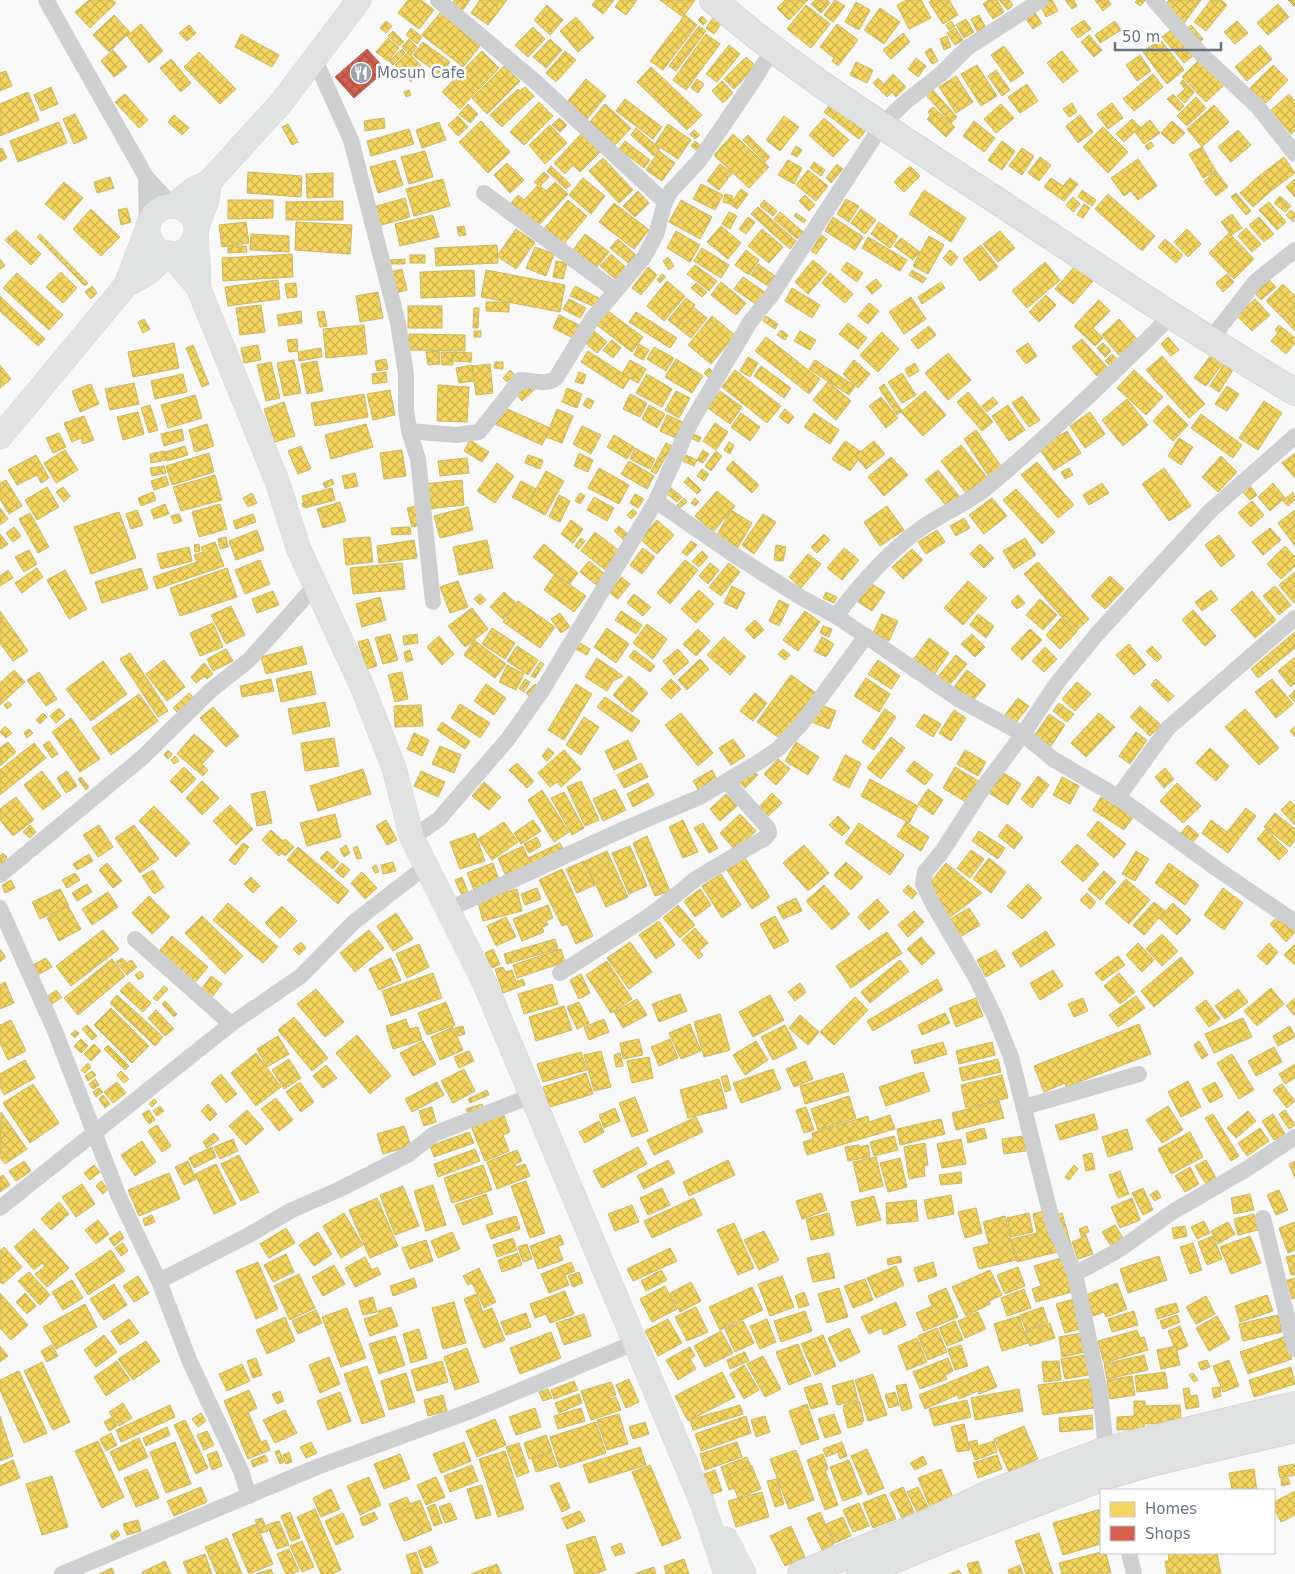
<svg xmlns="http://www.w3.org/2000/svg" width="1295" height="1574" font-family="'DejaVu Sans',sans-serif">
<defs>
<pattern id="homes-cross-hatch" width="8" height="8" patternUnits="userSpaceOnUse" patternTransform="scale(1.25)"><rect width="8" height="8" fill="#f6d55c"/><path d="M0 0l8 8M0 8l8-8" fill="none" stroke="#cbb151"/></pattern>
<pattern id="shops-cross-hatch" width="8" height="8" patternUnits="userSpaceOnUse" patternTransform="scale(1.25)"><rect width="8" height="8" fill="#d6604d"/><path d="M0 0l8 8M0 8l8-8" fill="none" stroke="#a85144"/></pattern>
</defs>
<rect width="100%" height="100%" fill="#f9f9f9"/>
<!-- homes -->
<g fill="url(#homes-cross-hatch)" stroke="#cab868">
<polygon points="89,0 112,0 116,3 90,28 75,12"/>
<polygon points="408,0 421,0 434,10 419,29 398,13"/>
<polygon points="455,0 470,0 462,11 452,3"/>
<polygon points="480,0 507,0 488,25 471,13"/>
<polygon points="596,0 614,0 603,14 592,5"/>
<polygon points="620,0 637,0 626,15 615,7"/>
<polygon points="660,0 695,0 683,17"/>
<polygon points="785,0 808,0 789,20 777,8"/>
<polygon points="815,0 827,0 830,3 821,13 811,4"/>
<polygon points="835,0 845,6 833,22 824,15"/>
<polygon points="907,0 921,0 931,18 909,29 897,5"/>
<polygon points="932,0 949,0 958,15 943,24 929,2"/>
<polygon points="989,0 997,0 1004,12 993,19 983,4"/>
<polygon points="999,0 1009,0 1013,5 1008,10"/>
<polygon points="1044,0 1052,0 1058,11 1046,17 1039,2"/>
<polygon points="1065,0 1074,0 1077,6 1072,9"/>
<polygon points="1095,0 1108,0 1111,4 1103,11"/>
<polygon points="1137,0 1146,0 1140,6 1135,2"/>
<polygon points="1169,0 1201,0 1184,23 1163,8"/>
<polygon points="1211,0 1221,0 1227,5 1206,31 1194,22"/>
<polygon points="1288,0 1295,0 1295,7"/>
<polygon points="856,2 870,10 859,30 845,22"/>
<polygon points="1278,4 1289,17 1268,35 1257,23"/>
<polygon points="547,5 563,20 550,35 534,20"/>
<polygon points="806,5 830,24 811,48 787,29"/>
<polygon points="880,8 900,22 884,44 864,30"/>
<polygon points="1033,10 1042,23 1033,29 1024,16"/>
<polygon points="440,13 480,46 463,67 422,35"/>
<polygon points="114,15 130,32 109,52 93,35"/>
<polygon points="685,15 697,25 663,70 650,61"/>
<polygon points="979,15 986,28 978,33 971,19"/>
<polygon points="702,16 707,21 703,25 698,20"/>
<polygon points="576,17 594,38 578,52 560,31"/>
<polygon points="713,18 721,24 714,34 706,28"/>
<polygon points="966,19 974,32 964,38 956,25"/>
<polygon points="1084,20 1091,29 1078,38 1071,29"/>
<polygon points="386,21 392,26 386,33 380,28"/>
<polygon points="951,21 955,26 949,30 946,25"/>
<polygon points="1115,21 1121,30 1100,43 1095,35"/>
<polygon points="1237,21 1248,33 1235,44 1224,32"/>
<polygon points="141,24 163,51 149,63 127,36"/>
<polygon points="837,24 858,40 838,66 832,61 834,58 820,47"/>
<polygon points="189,25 196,33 187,41 179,33"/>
<polygon points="1191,25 1203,39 1196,45 1183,32"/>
<polygon points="699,26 706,31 676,71 669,66"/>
<polygon points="1176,26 1198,52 1184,63 1162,37"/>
<polygon points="533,27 545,39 528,57 515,45"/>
<polygon points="411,28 422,37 417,44 406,35"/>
<polygon points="955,28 963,40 955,45 947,33"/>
<polygon points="393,31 404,42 399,46 388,36"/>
<polygon points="903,33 910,42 891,59 883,50"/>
<polygon points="241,34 279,55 272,67 235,47"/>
<polygon points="706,34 720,44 686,90 673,80"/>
<polygon points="1089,35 1102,50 1094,57 1081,42"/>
<polygon points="947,36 951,47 944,50 940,39"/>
<polygon points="388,38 399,48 388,61 376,52"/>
<polygon points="409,39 417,47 411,55 402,47"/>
<polygon points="550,39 562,50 546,68 533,57"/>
<polygon points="1160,39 1184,70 1167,84 1143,52"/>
<polygon points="423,42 450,62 440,75 413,55"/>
<polygon points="729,45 740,54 717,82 706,74"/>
<polygon points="1260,45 1272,59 1247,81 1235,67"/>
<polygon points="1004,46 1024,73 1011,82 991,55"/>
<polygon points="931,48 938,61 932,64 925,52"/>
<polygon points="402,49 405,53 393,65 389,61"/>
<polygon points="113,50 127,67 114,77 101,61"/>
<polygon points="482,51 499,68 460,109 442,92"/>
<polygon points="565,51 576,60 556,82 546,73"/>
<polygon points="1062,51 1078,71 1063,83 1047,63"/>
<polygon points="199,52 236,89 220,104 184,67"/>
<polygon points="408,52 424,69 411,82 395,65"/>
<polygon points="1140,55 1151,71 1137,81 1126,65"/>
<polygon points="746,57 756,66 734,89 724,79"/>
<polygon points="916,58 926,66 918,77 908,69"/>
<polygon points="171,59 191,83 181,92 160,68"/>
<polygon points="1200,59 1224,85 1206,102 1182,77"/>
<polygon points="856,62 873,70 867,83 850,75"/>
<polygon points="977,65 997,96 981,106 961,74"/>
<polygon points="1273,65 1288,80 1266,103 1250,88"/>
<polygon points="504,66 520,81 487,114 472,98"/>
<polygon points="651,67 702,115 687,130 637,82"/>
<polygon points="996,70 1010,90 1002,96 988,76"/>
<polygon points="6,71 12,86 0,91 0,73"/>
<polygon points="893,74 906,87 896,97 892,92 887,97 873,83 878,78 884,84"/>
<polygon points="1153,74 1163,87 1134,111 1123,99"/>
<polygon points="956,76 973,102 956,113 939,87"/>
<polygon points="586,79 606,96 587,119 567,102"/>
<polygon points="697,79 704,84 698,93 691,88"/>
<polygon points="1183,80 1194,92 1185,103 1177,96 1185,89 1180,83"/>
<polygon points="722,81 733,93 723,103 712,91"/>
<polygon points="1027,84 1038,101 1020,113 1008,97"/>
<polygon points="51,87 58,104 41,111 34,95"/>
<polygon points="525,87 534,96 502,127 490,115 518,89 520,91"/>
<polygon points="932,89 957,117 951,123 926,95"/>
<polygon points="409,90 411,95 406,97 404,92"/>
<polygon points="28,92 39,120 0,136 0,104"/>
<polygon points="125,94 148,120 139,128 115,102"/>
<polygon points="1173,94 1184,106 1179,111 1167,99"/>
<polygon points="1289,94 1295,101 1295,130 1291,134 1271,110"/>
<polygon points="1196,97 1206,108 1187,126 1177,116"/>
<polygon points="625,99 662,127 653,139 616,111"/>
<polygon points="539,102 553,116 524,145 510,132"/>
<polygon points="831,103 866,130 859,139 824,112"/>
<polygon points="1072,103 1077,112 1069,117 1063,109"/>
<polygon points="1112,103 1123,118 1108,129 1097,114"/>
<polygon points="468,104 478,114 470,123 459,114"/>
<polygon points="605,104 631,128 614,146 589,123"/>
<polygon points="1001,104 1014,118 996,133 984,119"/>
<polygon points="1214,105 1229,122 1202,147 1187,129"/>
<polygon points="933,107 955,127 946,137 927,119 931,115 928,112"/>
<polygon points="75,114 87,138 74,144 63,119"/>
<polygon points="174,115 189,128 182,135 168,122"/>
<polygon points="1080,115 1093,132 1078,143 1066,126"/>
<polygon points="458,116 468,127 458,136 448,125"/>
<polygon points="784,116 799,127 780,151 766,140"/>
<polygon points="384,118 385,128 365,131 364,121"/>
<polygon points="559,118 567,125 560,132 552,125"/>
<polygon points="824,118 849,140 833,157 809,135"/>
<polygon points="1132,119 1140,127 1124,142 1116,134"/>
<polygon points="1150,120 1160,133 1144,144 1135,132"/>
<polygon points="481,121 510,152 488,173 459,142"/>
<polygon points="974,121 995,138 984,152 963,136"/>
<polygon points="1172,121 1185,133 1173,144 1161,133"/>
<polygon points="59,122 67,143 18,162 10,141"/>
<polygon points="439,122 446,140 422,148 416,130"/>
<polygon points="288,124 298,142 292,145 282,127"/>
<polygon points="668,124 691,140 678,159 655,144"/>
<polygon points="550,125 567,143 545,164 529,145"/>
<polygon points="1103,127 1128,152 1108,173 1083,147"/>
<polygon points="636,128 660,149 654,156 631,135"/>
<polygon points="409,129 414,144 371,156 367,141"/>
<polygon points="694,130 700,135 695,139 690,134"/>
<polygon points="1238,130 1251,145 1231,162 1218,147"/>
<polygon points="581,134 600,152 580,172 573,165 565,174 554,163"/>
<polygon points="733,134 769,167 749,188 714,155"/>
<polygon points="748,135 770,157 765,162 743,140"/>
<polygon points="625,141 650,160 644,168 619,149"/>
<polygon points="695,141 700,145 696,150 691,146"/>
<polygon points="1002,141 1015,151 1002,170 988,160"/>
<polygon points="1151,142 1154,146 1148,150 1145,146"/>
<polygon points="796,146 802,150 797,157 791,154"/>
<polygon points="1202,147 1216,171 1203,178 1189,154"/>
<polygon points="2,148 7,158 0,162 0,149"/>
<polygon points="1022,148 1034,156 1022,175 1009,166"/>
<polygon points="425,151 433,177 409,184 401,157"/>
<polygon points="659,151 675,163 662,181 646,170"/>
<polygon points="1040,157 1051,165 1039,181 1028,173"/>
<polygon points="1284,157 1295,173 1271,191 1259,176"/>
<polygon points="603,158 633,190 619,203 589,171"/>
<polygon points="1138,159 1157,186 1138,200 1131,191 1124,196 1111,178"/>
<polygon points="395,160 403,185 378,193 370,167"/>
<polygon points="788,160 802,168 794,184 778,175"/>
<polygon points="814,162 825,170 821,176 810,168"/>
<polygon points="507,163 524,180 510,193 494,175"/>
<polygon points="720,164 732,173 719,190 707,181"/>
<polygon points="837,164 843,169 831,183 826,178"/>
<polygon points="551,166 571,185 566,189 547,171"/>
<polygon points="910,166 920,176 904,192 894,182"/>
<polygon points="808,170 828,186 816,201 796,185"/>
<polygon points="1216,171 1228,187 1216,196 1204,181"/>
<polygon points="248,172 302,176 301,197 247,193"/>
<polygon points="544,172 549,177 540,186 546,191 555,182 568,194 537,227 511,203 518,195 524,200 538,185 534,182"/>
<polygon points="333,173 333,197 307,198 306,174"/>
<polygon points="1259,176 1272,190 1253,207 1240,193"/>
<polygon points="110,177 114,188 97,193 94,182"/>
<polygon points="583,178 605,196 591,214 569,195"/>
<polygon points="1051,178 1063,186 1070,178 1078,184 1064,201 1044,187"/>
<polygon points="443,179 450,206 414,216 406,189"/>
<polygon points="1295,179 1295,197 1286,187"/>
<polygon points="64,182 83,198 64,220 45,204"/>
<polygon points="701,184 723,195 715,210 693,199"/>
<polygon points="741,189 748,194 737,209 730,204"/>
<polygon points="924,190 966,218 951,242 909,214"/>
<polygon points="1082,190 1096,200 1092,206 1078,197"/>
<polygon points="638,191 649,203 635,217 623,206"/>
<polygon points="1236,193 1251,211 1246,215 1231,197"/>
<polygon points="725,194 733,196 730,204 723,202"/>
<polygon points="1108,194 1155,236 1142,251 1095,209"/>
<polygon points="805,195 815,205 809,211 799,201"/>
<polygon points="1280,196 1291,206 1285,212 1274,203"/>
<polygon points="1073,197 1080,204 1073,212 1066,205"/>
<polygon points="405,198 410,217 378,226 373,207"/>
<polygon points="846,199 859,206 849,222 837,214"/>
<polygon points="228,200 273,200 273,218 228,219"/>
<polygon points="568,200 587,216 562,246 543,230"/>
<polygon points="681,200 712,217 700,239 669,222"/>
<polygon points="764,200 777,211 773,216 760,206"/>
<polygon points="343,201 343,220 286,220 286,202"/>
<polygon points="1269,202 1286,222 1277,230 1259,210"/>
<polygon points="614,203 649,230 634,249 599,222"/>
<polygon points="1084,204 1090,208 1083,218 1077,215"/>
<polygon points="758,207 796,241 790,249 751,214"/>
<polygon points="127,208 131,222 121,225 118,210"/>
<polygon points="91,209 120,237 101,256 73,229"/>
<polygon points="861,209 876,220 865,234 851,223"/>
<polygon points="1291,210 1295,214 1293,222 1286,215"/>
<polygon points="729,212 737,216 730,229 722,224"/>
<polygon points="780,212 803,232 797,239 774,219"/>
<polygon points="796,213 806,220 804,223 794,216"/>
<polygon points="1232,214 1242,228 1231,235 1221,222"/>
<polygon points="433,215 439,237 400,246 395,224"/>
<polygon points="748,217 755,222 746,234 739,229"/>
<polygon points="833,217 863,237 855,250 825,231"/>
<polygon points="1259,217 1274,234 1264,242 1249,225"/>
<polygon points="246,222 249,243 222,247 219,225"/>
<polygon points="296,222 352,225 350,254 295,250"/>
<polygon points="879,222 898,236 890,248 871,234"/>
<polygon points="464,226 466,235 459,236 457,227"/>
<polygon points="721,226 741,243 728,259 707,242"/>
<polygon points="1246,228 1261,244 1252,252 1238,236"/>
<polygon points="516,229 535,242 516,269 497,256"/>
<polygon points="762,229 783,247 769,263 748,246"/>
<polygon points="1187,229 1201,244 1188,257 1174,242"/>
<polygon points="16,230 41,254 31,265 5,240"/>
<polygon points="676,231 700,245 690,262 667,248"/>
<polygon points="1000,231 1015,248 998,262 983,244"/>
<polygon points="1229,233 1254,259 1234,279 1209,253"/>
<polygon points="40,234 88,283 85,286 37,237"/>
<polygon points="251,234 289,236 289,252 250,250"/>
<polygon points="585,234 609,252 597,267 573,250"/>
<polygon points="821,235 827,239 816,254 811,251"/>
<polygon points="929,236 944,245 928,274 913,266"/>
<polygon points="868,237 907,260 900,271 862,248"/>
<polygon points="901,238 920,252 913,260 894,246"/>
<polygon points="618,239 639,258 632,266 610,248"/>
<polygon points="1165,239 1183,255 1176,263 1158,247"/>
<polygon points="497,245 498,263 436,266 435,248"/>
<polygon points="981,245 998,267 980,281 963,259"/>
<polygon points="228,246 246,246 247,252 228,253"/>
<polygon points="535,247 554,254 546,276 526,268"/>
<polygon points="702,248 729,265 721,278 694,261"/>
<polygon points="746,250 759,260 749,275 735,265"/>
<polygon points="950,250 958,257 951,266 943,258"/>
<polygon points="292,254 293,277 223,281 222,258"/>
<polygon points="611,254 629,270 619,282 600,266"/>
<rect x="410" y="255" width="15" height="8"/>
<polygon points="668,257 674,266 669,270 663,261"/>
<polygon points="0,259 5,266 0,269"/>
<polygon points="405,259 405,264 389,264 389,260"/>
<polygon points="813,260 827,272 808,294 795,282"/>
<polygon points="556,261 567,263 563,279 553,277"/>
<polygon points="847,262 863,273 857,282 841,270"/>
<polygon points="1045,262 1060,280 1027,308 1012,291"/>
<polygon points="758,264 775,276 768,286 751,275"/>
<polygon points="695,265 717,281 709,291 687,274"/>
<polygon points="1075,266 1093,281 1073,304 1055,289"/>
<polygon points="648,267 657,275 641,295 632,288"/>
<polygon points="402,269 407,290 396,293 391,272"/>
<polygon points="474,270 475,296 421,298 420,272"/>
<polygon points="486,270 565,285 560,312 481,297"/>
<polygon points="912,270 926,278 923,283 909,275"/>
<polygon points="61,272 77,288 63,303 46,287"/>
<polygon points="17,273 63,315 49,330 3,288"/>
<polygon points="830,273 853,294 845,303 822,283"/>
<polygon points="662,274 666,277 660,283 657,280"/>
<polygon points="1227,274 1234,282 1223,292 1216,283"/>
<polygon points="743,277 766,293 757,305 734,289"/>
<polygon points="1267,278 1276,287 1261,300 1253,291"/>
<polygon points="876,279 882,286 872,294 866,287"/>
<polygon points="278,280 280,299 228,306 225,287"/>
<polygon points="667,281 685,296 664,321 647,306"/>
<polygon points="721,282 746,303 736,315 711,295"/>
<polygon points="941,282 945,288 922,304 918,297"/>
<polygon points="296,283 297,297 287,298 285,284"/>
<polygon points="696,283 707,292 702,297 691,288"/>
<polygon points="1283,284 1295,296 1295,306 1283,318 1266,301"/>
<polygon points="92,286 97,293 91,299 85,292"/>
<polygon points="575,286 599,298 595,307 570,296"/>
<polygon points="792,288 820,305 812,318 785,301"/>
<polygon points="378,292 383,318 360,322 356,296"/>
<polygon points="1046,295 1056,305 1039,322 1029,312"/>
<polygon points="0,296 45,339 38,346 0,311"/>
<polygon points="911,297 926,319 904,334 889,312"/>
<polygon points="686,298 695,305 677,327 668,320"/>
<polygon points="569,299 586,308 580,318 563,309"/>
<polygon points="1255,299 1270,315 1252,331 1237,316"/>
<polygon points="1099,300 1110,311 1093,328 1103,338 1095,346 1074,326"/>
<polygon points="486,302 509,302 509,312 486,311"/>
<polygon points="869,303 879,311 868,324 858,316"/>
<polygon points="261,305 265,332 240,335 236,308"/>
<rect x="408" y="306" width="34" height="22"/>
<polygon points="1295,306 1295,331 1282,317"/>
<polygon points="693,307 707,318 691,338 677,327"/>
<polygon points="474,308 479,308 478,328 473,328"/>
<polygon points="301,311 302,323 279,326 277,315"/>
<polygon points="324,311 327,326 320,327 317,312"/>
<polygon points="608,311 643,337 632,352 597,325"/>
<polygon points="636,312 677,338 670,348 629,322"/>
<polygon points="559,315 581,326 575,339 553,328"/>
<polygon points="712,316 735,335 711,364 688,345"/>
<polygon points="766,316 778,324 775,329 763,321"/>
<polygon points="144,319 150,329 143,333 138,322"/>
<polygon points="1119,319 1137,339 1119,355 1102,335"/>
<polygon points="848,323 867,338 858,349 839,334"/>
<polygon points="364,325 367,354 326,358 323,329"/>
<polygon points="1279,325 1295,338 1295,343 1286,354 1271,341 1278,333 1275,330"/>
<polygon points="929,326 936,335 918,349 911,340"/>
<polygon points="593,330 607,342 597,353 583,341"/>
<polygon points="781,330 788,335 785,340 777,335"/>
<rect x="474" y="331" width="7" height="6"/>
<polygon points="800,331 816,340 810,350 794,341"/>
<polygon points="882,332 899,349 878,372 860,355"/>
<polygon points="409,334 465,335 465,351 408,350"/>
<polygon points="766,337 820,379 809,394 755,351"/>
<polygon points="1168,337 1179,350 1171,356 1161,344"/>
<polygon points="297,339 298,351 289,352 287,340"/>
<polygon points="1082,339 1107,367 1097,376 1072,347"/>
<polygon points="612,340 621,348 613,358 603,350"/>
<polygon points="174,343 179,368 133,377 128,352"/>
<polygon points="1028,343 1037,356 1026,364 1016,351"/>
<polygon points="1103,343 1111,351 1105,357 1097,348"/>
<polygon points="639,344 649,350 643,360 634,355"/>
<polygon points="193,345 209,384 202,387 186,348"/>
<polygon points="258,345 261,360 244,363 241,348"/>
<polygon points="654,347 674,358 666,371 647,359"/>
<polygon points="321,348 322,357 299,361 298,352"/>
<polygon points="439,351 440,364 428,365 426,352"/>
<polygon points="588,351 630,378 623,389 581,362"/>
<polygon points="441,352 452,352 453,365 442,365"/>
<polygon points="453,352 472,353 471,362 452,361"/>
<polygon points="948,353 971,380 948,400 925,373"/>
<polygon points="1112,354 1118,360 1111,367 1105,361"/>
<polygon points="1211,355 1223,363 1206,386 1194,378"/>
<polygon points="1162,356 1205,404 1189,418 1146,370"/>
<polygon points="748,357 758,363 750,377 740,371"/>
<polygon points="386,359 388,369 377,371 375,361"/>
<polygon points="676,359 703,376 692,393 665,377"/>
<polygon points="294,360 301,393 284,396 277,363"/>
<polygon points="630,360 646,369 638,383 622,374"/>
<polygon points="815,360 855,386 849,395 809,369"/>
<polygon points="854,360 870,374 858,388 843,374"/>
<polygon points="317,361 323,391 307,394 301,364"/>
<polygon points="271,362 280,398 266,401 257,365"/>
<polygon points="495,362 503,362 503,369 494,368"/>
<polygon points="915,363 919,371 909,377 905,369"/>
<polygon points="490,364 493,393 476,395 472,366"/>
<polygon points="1224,364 1233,370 1219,392 1210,386"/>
<polygon points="0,365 11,379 0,388"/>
<polygon points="472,365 474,381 459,383 456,368"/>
<polygon points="761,366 791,388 784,398 754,376"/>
<polygon points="709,368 713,372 708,377 704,373"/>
<polygon points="510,370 515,375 507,382 503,378"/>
<polygon points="735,370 781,406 767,423 722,387"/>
<polygon points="1134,370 1163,397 1146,415 1117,388"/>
<polygon points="386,372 387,382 373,384 372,374"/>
<polygon points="579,372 586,375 583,384 575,382"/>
<polygon points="902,373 916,395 902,403 888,382"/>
<polygon points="183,374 187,392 155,399 151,381"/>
<polygon points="647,374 672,389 662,407 636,393"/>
<polygon points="828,382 851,401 836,420 813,400"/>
<polygon points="134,383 139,404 110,410 105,389"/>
<polygon points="91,384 99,404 80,412 72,391"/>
<polygon points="531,384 535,389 522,401 517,395"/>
<polygon points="884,384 902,411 897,415 879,388"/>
<polygon points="438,385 469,387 467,422 437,421"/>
<polygon points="1227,386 1239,394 1227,411 1215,404"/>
<polygon points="567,388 582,394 577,408 562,402"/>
<polygon points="390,390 395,415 373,420 367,394"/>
<polygon points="676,391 690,398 679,418 665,410"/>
<polygon points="720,391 742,407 730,424 708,408"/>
<polygon points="925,391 946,415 923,436 901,412"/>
<polygon points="968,392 993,422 982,431 957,402"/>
<polygon points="364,394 368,417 315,426 311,403"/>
<polygon points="630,394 647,403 640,417 623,409"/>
<polygon points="195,395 202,418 168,428 161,405"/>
<polygon points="1022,396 1040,420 1029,427 1012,403"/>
<polygon points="881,397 898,418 886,428 869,406"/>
<polygon points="993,397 998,403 987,412 982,406"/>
<polygon points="587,398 594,401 590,409 583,405"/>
<polygon points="1127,399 1148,425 1123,446 1102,420"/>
<polygon points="1264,401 1282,413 1258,450 1239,438"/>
<polygon points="284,402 295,436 275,442 264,409"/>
<polygon points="150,405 158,430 149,433 141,408"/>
<polygon points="649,405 665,414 657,428 642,419"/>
<polygon points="1008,405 1025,430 1009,441 992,416"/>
<polygon points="1168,405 1188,425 1173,441 1153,421"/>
<polygon points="503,407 550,428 542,445 495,424"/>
<polygon points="557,409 573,416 562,443 546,437"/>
<polygon points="785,409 794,417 788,424 779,417"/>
<polygon points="138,412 144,434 123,440 117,417"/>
<polygon points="1090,412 1105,434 1085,448 1070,426"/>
<polygon points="741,413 760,427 750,441 731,427"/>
<polygon points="814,413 839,430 830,444 804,427"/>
<polygon points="1201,414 1242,445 1233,458 1191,428"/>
<polygon points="667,415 683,422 676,438 660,431"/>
<polygon points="84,416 94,440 83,444 81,438 72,442 64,423"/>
<polygon points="715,423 728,432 716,450 703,441"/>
<polygon points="207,424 214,446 195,452 189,430"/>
<polygon points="366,424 373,447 331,459 325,435"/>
<polygon points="582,426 601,435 591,454 573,444"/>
<polygon points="182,429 184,440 164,446 161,434"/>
<polygon points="976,430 1003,469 990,478 964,439"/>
<polygon points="1067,431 1081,453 1054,470 1039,448"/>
<polygon points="59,433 66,447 53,453 46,438"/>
<polygon points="693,434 701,437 699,442 691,438"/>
<polygon points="614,435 634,447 627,459 607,447"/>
<polygon points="1179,438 1193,447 1181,465 1168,456"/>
<polygon points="470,440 489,452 482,462 464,451"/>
<polygon points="845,441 863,453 850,471 832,459"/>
<polygon points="874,441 885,454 866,469 855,456"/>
<polygon points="729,442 734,445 730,454 724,450"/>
<polygon points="666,443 672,446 656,474 651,471"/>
<polygon points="961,445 990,481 970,498 941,461"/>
<polygon points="185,446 188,455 167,461 165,452"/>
<polygon points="301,446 311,469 298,474 288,451"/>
<polygon points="635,448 655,459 650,469 630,459"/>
<polygon points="65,450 78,470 56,483 44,463"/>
<polygon points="402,450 406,476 384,479 380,453"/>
<polygon points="703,450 709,454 703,463 697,460"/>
<polygon points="164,451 166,460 151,463 150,454"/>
<polygon points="716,451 722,456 711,471 705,466"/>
<polygon points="209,453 214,472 172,485 166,466"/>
<polygon points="579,453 593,460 588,472 574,466"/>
<polygon points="1295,453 1295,478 1282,463"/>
<polygon points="36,455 49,478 41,483 37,475 17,485 8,470"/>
<polygon points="528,455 543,460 540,469 525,463"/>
<polygon points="686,455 697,460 694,466 683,461"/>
<polygon points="1221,456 1237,472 1218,492 1202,477"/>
<polygon points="891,457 908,475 884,496 868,477"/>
<polygon points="467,458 469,473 440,476 438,461"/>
<polygon points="629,461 654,476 647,489 621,474"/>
<polygon points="733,461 759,485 752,493 726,469"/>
<polygon points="1037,462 1074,505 1058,518 1021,475"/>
<polygon points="497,463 514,476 495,503 477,491"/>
<polygon points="164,466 166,473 152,476 150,468"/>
<polygon points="599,468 629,485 619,504 588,488"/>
<polygon points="1069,468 1073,475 1065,479 1061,472"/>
<polygon points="1164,468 1191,506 1169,521 1142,484"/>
<polygon points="702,469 709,474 704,481 697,476"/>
<polygon points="938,470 960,497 948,508 925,480"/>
<polygon points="546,471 564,481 545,515 527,505"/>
<polygon points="355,473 358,486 345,489 342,476"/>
<polygon points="215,475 222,500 181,511 173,487"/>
<polygon points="166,476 169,485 154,490 151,481"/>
<polygon points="688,477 701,490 697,494 684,482"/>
<polygon points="332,479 334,484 325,488 323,483"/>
<polygon points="6,480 22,506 9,514 0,499 0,483"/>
<polygon points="462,480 464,505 428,509 425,484"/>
<polygon points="521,481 536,489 527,505 512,497"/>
<polygon points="1102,483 1109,493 1089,505 1083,495"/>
<polygon points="1248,483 1257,495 1250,500 1240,489"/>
<polygon points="1273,483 1285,498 1270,511 1258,497"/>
<polygon points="47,487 59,507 37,520 25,500"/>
<polygon points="63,487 70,496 64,502 56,492"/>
<polygon points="670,487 682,497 677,502 666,493"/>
<polygon points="332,488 335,500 305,508 302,496"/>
<polygon points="1016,489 1055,532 1042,544 1003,500"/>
<polygon points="717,491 735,506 713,532 695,516"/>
<polygon points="153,492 156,500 141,506 138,498"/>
<polygon points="1293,492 1295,500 1288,506 1283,501"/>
<polygon points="252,493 257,503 248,507 243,498"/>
<polygon points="580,493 585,496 580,504 575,501"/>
<polygon points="635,494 644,499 638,508 630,503"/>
<polygon points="559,495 570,501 560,522 549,517"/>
<polygon points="594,497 614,508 607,521 587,510"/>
<polygon points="684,498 687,502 680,508 677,505"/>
<polygon points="695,498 699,502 695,506 691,503"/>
<polygon points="992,498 1007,516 984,534 969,515"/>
<polygon points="310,500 312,504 303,507 302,503"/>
<polygon points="1252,501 1264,515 1251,527 1238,513"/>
<polygon points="340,502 346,521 323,528 317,509"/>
<polygon points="165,504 169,514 154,519 151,510"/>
<polygon points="220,504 227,529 199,537 192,512"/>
<polygon points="415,506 420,525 412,527 407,508"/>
<polygon points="887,506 904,530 880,546 864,522"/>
<polygon points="468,507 473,530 440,538 434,516"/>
<polygon points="0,508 8,519 0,525"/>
<polygon points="633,509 637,513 631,519 627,515"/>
<polygon points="137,510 143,525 131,529 126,514"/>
<polygon points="731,510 752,523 737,549 716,537"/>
<polygon points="1295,510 1295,546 1278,523"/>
<polygon points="119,512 136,558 91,574 74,527"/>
<polygon points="30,513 49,547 38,553 19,519"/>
<polygon points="179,514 182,521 174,524 171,516"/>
<polygon points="253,514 256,522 236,529 233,521"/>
<polygon points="763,514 776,522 754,554 742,545"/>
<polygon points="964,518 970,528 956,536 950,526"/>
<polygon points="571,520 583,529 573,543 561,534"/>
<polygon points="657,520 674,535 657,554 640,539"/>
<polygon points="619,526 630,536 625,541 614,531"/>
<polygon points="14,527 21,536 13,542 6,533"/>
<polygon points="410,527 411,534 392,535 391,528"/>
<polygon points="1270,528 1281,540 1263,555 1252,542"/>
<polygon points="257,530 264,550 236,560 229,541"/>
<polygon points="937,530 945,542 926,554 918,542"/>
<polygon points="595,532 621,552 607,571 581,551"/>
<polygon points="0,534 8,544 1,549 0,547"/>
<polygon points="824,534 830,540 817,553 811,547"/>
<polygon points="1219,535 1235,556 1221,567 1205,545"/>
<polygon points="226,537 228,547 220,549 218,539"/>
<polygon points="370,537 373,562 346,565 343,539"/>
<polygon points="581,538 585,541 579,549 575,546"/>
<polygon points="1025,538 1036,555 1014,569 1003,551"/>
<polygon points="414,540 417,558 379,563 377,546"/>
<polygon points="487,540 493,568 459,575 453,547"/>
<polygon points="691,541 697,545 687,556 682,552"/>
<polygon points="215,542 224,566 157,589 153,577 197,562 194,555 203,552 201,547"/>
<polygon points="199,544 200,551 195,552 194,545"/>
<polygon points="544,544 578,573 568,586 533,557"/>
<polygon points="980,544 994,558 984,568 970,554"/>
<polygon points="776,545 786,547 783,561 774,560"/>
<polygon points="1285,546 1295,557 1295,566 1281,579 1267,564"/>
<polygon points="189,547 192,561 161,569 157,554"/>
<polygon points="643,548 655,557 642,574 630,565"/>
<polygon points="844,548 859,560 842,580 827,568"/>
<polygon points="912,549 923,560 903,579 892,567"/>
<polygon points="29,550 37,564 24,572 15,557"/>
<polygon points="702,551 708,557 699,567 692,561"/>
<polygon points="808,554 821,564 801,588 789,577"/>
<polygon points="260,560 270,584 245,594 235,570"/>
<polygon points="685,560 698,570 670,604 657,593"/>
<polygon points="589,561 606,575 598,586 580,572"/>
<polygon points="1038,562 1089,619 1075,632 1024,574"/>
<polygon points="402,563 405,589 353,594 350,568"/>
<polygon points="710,563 719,570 708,584 699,576"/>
<polygon points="729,563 740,572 721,596 709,587"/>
<polygon points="37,568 43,577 22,593 15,583"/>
<polygon points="141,568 148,589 102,603 95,582"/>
<polygon points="227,568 237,597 180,616 170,588"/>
<polygon points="8,570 13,578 0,586 0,576"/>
<polygon points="65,570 87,609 69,619 47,580"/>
<polygon points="1295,572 1295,602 1294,603 1279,585"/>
<polygon points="555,574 586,596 574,612 544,590"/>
<polygon points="1110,576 1124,589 1105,609 1091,596"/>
<polygon points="621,577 630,584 618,599 610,593"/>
<polygon points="458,581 468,607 450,613 440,587"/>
<polygon points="968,581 987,598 963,625 944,608"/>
<polygon points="870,583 885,592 872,611 858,602"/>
<polygon points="732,586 745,593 737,609 724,603"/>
<polygon points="1275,586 1291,605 1279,615 1263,596"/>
<polygon points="699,590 714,604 696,623 681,609"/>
<polygon points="1211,590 1218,599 1202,611 1195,602"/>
<polygon points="273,591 279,605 257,613 252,599"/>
<polygon points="1252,591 1276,620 1255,638 1231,610"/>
<polygon points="504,592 517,604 503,619 490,607"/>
<polygon points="826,592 837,597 834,603 823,598"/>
<polygon points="480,594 486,600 480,605 474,599"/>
<polygon points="634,594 651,607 643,616 627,603"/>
<polygon points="1018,595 1025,603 1017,609 1011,602"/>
<polygon points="380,597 386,620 362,627 356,604"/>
<polygon points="1040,599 1057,615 1043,630 1026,615"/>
<polygon points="779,600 789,605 779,626 769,621"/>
<polygon points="518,601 555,627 540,648 503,622"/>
<polygon points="231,606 245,635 226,644 211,615"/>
<polygon points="472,608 488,629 465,647 448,626"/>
<polygon points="1193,610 1216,636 1205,646 1182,620"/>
<polygon points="0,611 28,651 13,661 0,643"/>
<polygon points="621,611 642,625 636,634 615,620"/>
<polygon points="805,611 820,622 798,651 783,640"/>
<polygon points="560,613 570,627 561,633 551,619"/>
<polygon points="882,614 898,621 889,641 873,633"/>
<polygon points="978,614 994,626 986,638 970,625"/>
<polygon points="1061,618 1077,632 1060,649 1046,635"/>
<polygon points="755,620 764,630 754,639 745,629"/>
<polygon points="213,623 223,647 200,656 190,633"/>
<polygon points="647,624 667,639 653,659 633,643"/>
<polygon points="823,626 832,629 829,637 820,633"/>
<polygon points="492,628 515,643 505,659 482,644"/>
<polygon points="607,628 629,644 616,663 594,647"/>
<polygon points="698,629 710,641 696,656 683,644"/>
<polygon points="1030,629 1042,640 1022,660 1011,649"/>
<polygon points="1295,632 1295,648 1258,678 1251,669"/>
<polygon points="390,634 398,660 383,664 375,638"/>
<polygon points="417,634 418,643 404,645 403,636"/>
<polygon points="972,634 985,647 975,657 961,644"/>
<polygon points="439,636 454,654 442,665 427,647"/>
<polygon points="724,637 746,657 730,675 707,655"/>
<polygon points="822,637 834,644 826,657 814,651"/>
<polygon points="929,638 949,653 934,675 913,660"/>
<polygon points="368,639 377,666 367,669 358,642"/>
<polygon points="474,640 506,664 495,678 464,655"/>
<polygon points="580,643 590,649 587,655 576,649"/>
<polygon points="1129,644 1146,665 1134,675 1116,655"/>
<polygon points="302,646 307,664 266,674 261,657"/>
<polygon points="517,646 538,660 528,675 507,661"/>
<polygon points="1152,646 1162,657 1157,662 1146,651"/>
<polygon points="1045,647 1057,659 1044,672 1032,661"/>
<polygon points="226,649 233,661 213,671 207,659"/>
<polygon points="678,649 689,662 674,675 663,661"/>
<polygon points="783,649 790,655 785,660 778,654"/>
<polygon points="410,650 413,660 406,662 404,652"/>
<polygon points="634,650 655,666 650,672 629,657"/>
<polygon points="130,653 168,711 158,717 120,659"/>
<polygon points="956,655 967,664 947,688 936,679"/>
<polygon points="1295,657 1295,683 1291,687 1278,671"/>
<polygon points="597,658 623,676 613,681 607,691 585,677"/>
<polygon points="700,659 709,669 687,690 678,680"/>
<polygon points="164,660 185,687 167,701 146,674"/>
<polygon points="878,660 900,676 891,689 868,674"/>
<polygon points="103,661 127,694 91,721 66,689"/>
<polygon points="540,662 544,664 535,678 531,676"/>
<polygon points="204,663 213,674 207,679 205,676 196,683 191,677"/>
<polygon points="507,665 524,674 516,690 499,682"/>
<polygon points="14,670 25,682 0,705 0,683"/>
<polygon points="967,670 986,685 972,702 953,688"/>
<polygon points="311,671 316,694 281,702 276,679"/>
<polygon points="39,672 57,699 46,706 27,680"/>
<polygon points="402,672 408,699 395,702 388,675"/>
<polygon points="791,675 816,693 782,740 757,722"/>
<polygon points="629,676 648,693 632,712 613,695"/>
<polygon points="866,678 890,694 879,712 854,696"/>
<polygon points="271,679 274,691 242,697 240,686"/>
<polygon points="525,679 530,682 524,692 519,689"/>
<polygon points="671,679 681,689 671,699 661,689"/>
<polygon points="1156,679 1174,696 1168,702 1151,685"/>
<polygon points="1272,679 1293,704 1276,718 1255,692"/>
<polygon points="1077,682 1091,694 1075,711 1062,699"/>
<polygon points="486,684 506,698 494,715 474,701"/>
<polygon points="535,684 540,688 531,698 526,693"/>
<polygon points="576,684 592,694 564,740 548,730"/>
<polygon points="1295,690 1295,702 1289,696"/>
<polygon points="189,693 194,698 178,713 173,708"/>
<polygon points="755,693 767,703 753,721 740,711"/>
<polygon points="139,694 158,721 111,755 92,728"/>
<polygon points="605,697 640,721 632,732 597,707"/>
<polygon points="1018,698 1029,706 1015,724 1004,716"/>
<polygon points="9,702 12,705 7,709 4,705"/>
<polygon points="325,702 330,726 293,734 288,709"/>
<polygon points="1059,703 1074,714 1067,722 1053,711"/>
<polygon points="460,704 490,723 480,738 451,718"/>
<polygon points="819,704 836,711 829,729 812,722"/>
<polygon points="421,705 423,726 395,727 394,706"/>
<polygon points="1140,706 1161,725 1150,736 1130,717"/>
<polygon points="213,707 239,736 226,747 200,718"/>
<polygon points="59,708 65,715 56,723 50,716"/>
<polygon points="885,709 896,717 874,750 862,742"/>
<polygon points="1245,709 1279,748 1259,765 1225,727"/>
<polygon points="954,710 966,718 951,741 939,733"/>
<polygon points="43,713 47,717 40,724 36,720"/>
<polygon points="681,713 713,753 698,766 665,725"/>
<polygon points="1099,713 1115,727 1086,757 1071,743"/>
<polygon points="924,714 941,724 933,737 916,726"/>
<polygon points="1049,714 1065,725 1051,746 1035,735"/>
<polygon points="584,717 599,727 581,755 566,745"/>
<polygon points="71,718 100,759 80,772 52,732"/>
<polygon points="442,722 470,741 465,749 437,730"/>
<polygon points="5,726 12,733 6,738 0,732"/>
<polygon points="1295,726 1295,737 1290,731"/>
<polygon points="29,729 33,733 27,738 24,733"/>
<polygon points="1136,732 1147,740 1130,764 1119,756"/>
<polygon points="414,733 429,740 422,756 407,749"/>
<polygon points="194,734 214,751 202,764 208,770 203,776 177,754"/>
<polygon points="891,737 905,748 881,779 867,768"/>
<polygon points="334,738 339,766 305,771 301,743"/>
<polygon points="733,739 745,756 731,765 719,748"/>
<polygon points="628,740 637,759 614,770 605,751"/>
<polygon points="49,741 58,754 52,758 43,745"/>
<polygon points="8,742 16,752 0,766 0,748"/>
<polygon points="796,742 819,757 808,775 785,761"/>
<polygon points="34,743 46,758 0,795 0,770"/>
<polygon points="440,746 461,755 454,773 432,764"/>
<polygon points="548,748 554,753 547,761 542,756"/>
<polygon points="1210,748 1229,766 1216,781 1196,763"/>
<polygon points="168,750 172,754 168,759 164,755"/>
<polygon points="564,750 581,769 561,787 557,782 550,787 538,773"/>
<polygon points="965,750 986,762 978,776 957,764"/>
<polygon points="845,755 861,763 849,788 833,780"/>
<polygon points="175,756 179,761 174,764 171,760"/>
<polygon points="778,759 790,769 776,785 764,774"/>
<polygon points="914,761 933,775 925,785 906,771"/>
<polygon points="517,763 534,781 527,788 509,770"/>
<polygon points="641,763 648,777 624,788 617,775"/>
<polygon points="184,767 196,779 182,793 170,781"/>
<polygon points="955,767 982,783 969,804 943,788"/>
<polygon points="1165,768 1174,779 1164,788 1155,777"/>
<polygon points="363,769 371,794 318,811 310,786"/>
<polygon points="751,769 758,775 745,788 739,782"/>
<polygon points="712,770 718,781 699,791 693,781"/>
<polygon points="999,770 1021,784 1008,805 986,791"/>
<polygon points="42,771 61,796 43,810 24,785"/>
<polygon points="67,771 77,786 66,793 57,778"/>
<polygon points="421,771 445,782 438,797 414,786"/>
<polygon points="1038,776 1049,785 1032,808 1021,799"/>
<polygon points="81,777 89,787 86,790 78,779"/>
<polygon points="1062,777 1079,786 1070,804 1053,795"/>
<polygon points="870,779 918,806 909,823 861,796"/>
<polygon points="202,781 219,798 202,815 186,798"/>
<polygon points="581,781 599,820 585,826 567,787"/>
<polygon points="484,782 501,797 489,810 472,796"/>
<polygon points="648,783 654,795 633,807 627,794"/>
<polygon points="1177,783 1201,806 1183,823 1160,801"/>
<polygon points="615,789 626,810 603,821 593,799"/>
<polygon points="928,789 943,800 933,815 918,804"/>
<polygon points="542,790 569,832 554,842 528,800"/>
<polygon points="265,791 272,823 257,826 251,794"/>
<polygon points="564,792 584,828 572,835 551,798"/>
<polygon points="772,793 782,803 765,819 756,810"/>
<polygon points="726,794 737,806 720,821 710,809"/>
<polygon points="16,797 34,820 13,836 0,820 0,809"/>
<polygon points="1101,797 1133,817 1124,830 1093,810"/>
<polygon points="1290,801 1295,806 1295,825 1281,810"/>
<polygon points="230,805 253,829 236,845 213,821"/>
<polygon points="154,806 190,843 176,857 139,821"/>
<polygon points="1246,808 1256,816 1228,853 1202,833 1211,820 1227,832"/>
<polygon points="1275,813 1295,829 1295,840 1290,847 1264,827"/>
<polygon points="335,814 341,837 307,846 300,823"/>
<polygon points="740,814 756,831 735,850 720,833"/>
<polygon points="838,816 850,828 842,836 829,825"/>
<polygon points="386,820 397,840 387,845 376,826"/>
<polygon points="533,820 541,831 521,844 514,833"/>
<polygon points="683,820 698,852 683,858 669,827"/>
<polygon points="1098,821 1126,844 1114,858 1087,835"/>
<polygon points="504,822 518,842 492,860 478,839"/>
<polygon points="906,822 929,837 921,851 897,836"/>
<polygon points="703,823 718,848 709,853 694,828"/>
<polygon points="859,823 904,855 890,875 845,843"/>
<polygon points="1007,824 1023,837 1014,849 998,836"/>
<polygon points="30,825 36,832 30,838 23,832"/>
<polygon points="99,825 113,847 98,857 83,835"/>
<polygon points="134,825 159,859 140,873 115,838"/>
<polygon points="1188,825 1199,835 1191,844 1180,834"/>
<polygon points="1266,829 1288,851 1279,860 1257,839"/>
<polygon points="271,830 283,841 285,839 294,847 285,856 282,853 279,856 262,840"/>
<polygon points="979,831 1005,848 998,859 972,841"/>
<polygon points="475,833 485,861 460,869 450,842"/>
<polygon points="647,836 670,891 655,896 633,843"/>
<polygon points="537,837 541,846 529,853 524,844"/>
<polygon points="243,843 249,847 235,865 229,860"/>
<polygon points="560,843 564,851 507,878 498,858 523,846 528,858"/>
<polygon points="1077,844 1099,864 1083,882 1061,862"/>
<polygon points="346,845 350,853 344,857 340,849"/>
<polygon points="804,845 829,873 808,891 783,863"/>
<polygon points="357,846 362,858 357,859 353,848"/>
<polygon points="630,846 647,886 629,894 612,853"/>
<polygon points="298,847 349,891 338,904 287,860"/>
<polygon points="971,850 984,859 970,878 957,868"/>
<polygon points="327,851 339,862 333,869 320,858"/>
<polygon points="607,851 628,897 606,907 585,861"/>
<polygon points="1136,851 1149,859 1135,881 1122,874"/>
<polygon points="3,853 7,857 1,865 0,856"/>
<polygon points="89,854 93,861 77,870 73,864"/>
<polygon points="745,858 770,897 752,909 727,870"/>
<polygon points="989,858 1006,872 991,893 973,879"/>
<polygon points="584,861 595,885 577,893 566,869"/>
<polygon points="393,862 396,871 383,874 381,865"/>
<polygon points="846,862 863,877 851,890 834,875"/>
<polygon points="107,863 122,881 113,888 99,870"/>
<polygon points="342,863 350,870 343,878 335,871"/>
<polygon points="493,863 499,880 474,890 467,873"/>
<polygon points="946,863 982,893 949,918 929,884"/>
<polygon points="1169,863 1199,885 1185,905 1155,883"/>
<polygon points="376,865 379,872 375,873 372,867"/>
<polygon points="562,869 593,936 576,944 567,924 562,926 539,880"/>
<polygon points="153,870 164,887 154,894 142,876"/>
<polygon points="1104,871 1116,882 1100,900 1088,889"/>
<polygon points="362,872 377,888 365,899 351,883"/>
<polygon points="75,873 80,880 67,888 62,880"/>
<polygon points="721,874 741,905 722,918 702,886"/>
<polygon points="251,877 260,886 253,893 244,884"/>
<polygon points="462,877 468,892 461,894 455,880"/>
<polygon points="1126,879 1150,900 1129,924 1105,903"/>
<polygon points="11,880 15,888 5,893 2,885"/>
<polygon points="87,884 92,892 77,901 72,893"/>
<polygon points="1028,884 1042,898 1022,919 1007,906"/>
<polygon points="824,885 850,914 832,930 806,901"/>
<polygon points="908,885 917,893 912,899 903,891"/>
<polygon points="537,888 541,899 525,905 521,894"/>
<polygon points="1223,888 1243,903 1224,930 1204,915"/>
<polygon points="60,889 69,906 40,919 32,902"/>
<polygon points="517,889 522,911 483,921 477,899"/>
<polygon points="700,889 711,905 695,917 684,901"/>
<polygon points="108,892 118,907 92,925 82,909"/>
<polygon points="1087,893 1096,902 1090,909 1080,900"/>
<polygon points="149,896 170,917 152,934 132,913"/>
<polygon points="796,898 802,911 783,919 777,907"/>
<polygon points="877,899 889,912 869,930 858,917"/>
<polygon points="1154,902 1165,911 1144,935 1133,925"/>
<polygon points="228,903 278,947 263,963 213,920"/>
<polygon points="1173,903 1191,920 1177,935 1159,918"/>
<polygon points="548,905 553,918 546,921 548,925 542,927 544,932 522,941 513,919"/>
<polygon points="678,905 695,925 680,938 663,918"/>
<polygon points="68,906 81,929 59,941 47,918"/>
<polygon points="282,906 297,921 280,938 265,923"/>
<polygon points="969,908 980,925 960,937 949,920"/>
<polygon points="914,911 924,922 908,937 898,925"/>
<polygon points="396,913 413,939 393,951 377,926"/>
<polygon points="1280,915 1295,932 1286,942 1270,924"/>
<polygon points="202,916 243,956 225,974 185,933"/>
<polygon points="775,916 789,941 774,949 760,924"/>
<polygon points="506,917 516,937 496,946 487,926"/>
<polygon points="659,921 675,945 656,959 639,935"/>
<polygon points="695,928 708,943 699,951 703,955 699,959 682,940"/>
<polygon points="103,930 119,949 71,986 56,966"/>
<polygon points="369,930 384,948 355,972 340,953"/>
<polygon points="1046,931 1055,945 1021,967 1012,953"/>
<polygon points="887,932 902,953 851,988 836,966"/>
<polygon points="1162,934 1178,951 1162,966 1146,949"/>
<polygon points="172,936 208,967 192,986 156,955"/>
<polygon points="921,937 935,953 922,965 907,949"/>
<polygon points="555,939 558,949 507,964 504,954"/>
<polygon points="301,942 306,948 299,955 293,949"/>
<polygon points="630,942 652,972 629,989 607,958"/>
<polygon points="1138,943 1154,960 1142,972 1126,955"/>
<polygon points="1269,943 1278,952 1267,965 1257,956"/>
<polygon points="419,944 429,967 407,978 396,954"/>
<polygon points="1295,944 1295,965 1284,955"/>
<polygon points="0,949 6,957 0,962"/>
<polygon points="493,949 500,964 492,968 485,953"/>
<polygon points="561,949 565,962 517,978 513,965"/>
<polygon points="996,950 1005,966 986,977 977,960"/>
<polygon points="1118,956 1125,965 1102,981 1095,973"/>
<polygon points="1181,957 1194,973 1154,1007 1141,991"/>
<polygon points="46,958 52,967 36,976 31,966"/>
<polygon points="122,958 127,963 131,960 137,967 127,975 116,962"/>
<polygon points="391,958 401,980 379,990 369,969"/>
<polygon points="112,959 125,976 78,1015 64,998"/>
<polygon points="900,960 909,971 870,1003 861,992"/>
<polygon points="607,961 632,999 611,1013 586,975"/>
<polygon points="503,967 505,972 512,970 516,982 523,979 525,985 503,993 495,969"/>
<polygon points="1053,970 1063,986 1040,1000 1030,983"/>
<polygon points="140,971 144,976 139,980 135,975"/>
<polygon points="433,973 442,998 391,1016 382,991"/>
<polygon points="1119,973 1135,992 1120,1004 1104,986"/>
<polygon points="581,974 590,993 579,999 570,980"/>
<polygon points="211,976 222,984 208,1002 198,994"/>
<polygon points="937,979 943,990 873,1031 867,1021"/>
<polygon points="5,982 14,1003 0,1009 0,985"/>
<polygon points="129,982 151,1003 143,1012 120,991"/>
<polygon points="800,983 806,992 795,1001 788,992"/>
<polygon points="552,984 558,1004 524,1014 518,994"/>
<polygon points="164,986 168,989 157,1001 153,998"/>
<polygon points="1271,988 1284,1004 1257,1026 1244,1011"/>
<polygon points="316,989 344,1022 325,1037 297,1004"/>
<polygon points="1238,989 1248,1002 1225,1019 1215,1006"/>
<polygon points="56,990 62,997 51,1005 46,998"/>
<polygon points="680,994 687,1011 659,1022 652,1004"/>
<polygon points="117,995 163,1037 155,1046 110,1003"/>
<polygon points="770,995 784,1020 753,1037 739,1012"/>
<polygon points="1136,996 1145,1008 1118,1027 1109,1015"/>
<polygon points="855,997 868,1010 834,1045 820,1032"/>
<polygon points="976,998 983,1016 956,1027 949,1008"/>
<polygon points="1083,998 1088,1011 1074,1017 1068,1004"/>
<polygon points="1295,998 1295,1016 1286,1006"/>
<polygon points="637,999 647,1015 623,1028 614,1012"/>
<polygon points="1206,1000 1220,1019 1209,1027 1195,1008"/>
<polygon points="165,1001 177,1014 174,1017 162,1004"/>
<polygon points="446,1002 455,1025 427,1035 418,1013"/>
<polygon points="579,1002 589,1023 577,1029 567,1007"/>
<polygon points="564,1006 572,1030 536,1041 529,1017"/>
<polygon points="111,1008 149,1046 132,1063 94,1025"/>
<polygon points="156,1010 174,1029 165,1036 148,1018"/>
<polygon points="945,1013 950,1023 922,1035 918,1025"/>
<polygon points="720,1014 730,1050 704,1057 694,1022"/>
<polygon points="800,1015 819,1032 808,1045 789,1028"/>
<polygon points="294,1017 328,1058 312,1071 278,1030"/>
<polygon points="1243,1018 1252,1037 1214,1053 1205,1034"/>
<polygon points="406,1019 409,1029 418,1027 422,1040 393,1049 386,1026"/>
<polygon points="604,1019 609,1032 589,1040 584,1027"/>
<polygon points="11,1020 26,1051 8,1060 0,1043 0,1025"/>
<polygon points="690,1024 701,1051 681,1059 669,1033"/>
<polygon points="1139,1024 1151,1054 1066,1087 1065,1083 1044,1092 1034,1066"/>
<polygon points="87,1025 97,1036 92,1040 82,1029"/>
<polygon points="785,1025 797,1048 773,1060 761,1037"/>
<polygon points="463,1026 465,1034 458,1036 455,1028"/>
<polygon points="1290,1026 1295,1037 1278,1046 1273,1036"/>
<polygon points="453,1027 463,1050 440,1060 431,1037"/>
<polygon points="75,1030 79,1033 75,1038 71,1034"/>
<polygon points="357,1035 391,1076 370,1094 336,1053"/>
<polygon points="278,1036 289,1054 267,1067 257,1049"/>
<polygon points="81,1039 88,1046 81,1053 74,1046"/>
<polygon points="639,1039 643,1055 623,1059 620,1043"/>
<polygon points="670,1039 678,1058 659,1066 651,1047"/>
<polygon points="423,1041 436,1064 413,1076 400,1053"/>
<polygon points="756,1041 768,1060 745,1075 733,1055"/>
<polygon points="1199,1041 1208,1055 1202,1059 1194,1045"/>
<polygon points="943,1042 947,1054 915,1064 911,1051"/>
<polygon points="992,1042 995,1055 959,1064 956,1051"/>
<polygon points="94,1044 101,1051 91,1061 84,1054"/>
<polygon points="108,1045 129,1066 125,1070 104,1049"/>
<polygon points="1274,1047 1282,1062 1256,1076 1248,1061"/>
<polygon points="469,1051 474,1061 459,1068 454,1057"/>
<polygon points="601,1051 611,1087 594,1091 584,1055"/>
<polygon points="581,1052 587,1070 543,1082 537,1064"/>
<polygon points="256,1053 281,1087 256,1106 231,1073"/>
<polygon points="620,1053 623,1066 616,1067 614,1055"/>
<polygon points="1232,1054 1254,1090 1239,1099 1217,1063"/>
<polygon points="649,1057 653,1078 632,1083 627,1061"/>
<polygon points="289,1059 301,1078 284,1089 272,1070"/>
<polygon points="998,1059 1001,1072 962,1081 959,1068"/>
<polygon points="25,1060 35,1078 4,1095 0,1087 0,1074"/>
<polygon points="805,1061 813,1079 794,1087 786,1069"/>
<polygon points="88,1063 91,1067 85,1073 81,1070"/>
<polygon points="1295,1064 1295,1078 1285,1084 1279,1074"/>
<polygon points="326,1065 337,1078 323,1088 313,1076"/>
<polygon points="464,1069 475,1091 453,1103 441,1081"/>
<polygon points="773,1069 781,1089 741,1103 733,1083"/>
<polygon points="92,1071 96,1075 88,1081 85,1076"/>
<polygon points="121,1071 129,1079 124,1083 117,1075"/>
<polygon points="923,1072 930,1091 886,1106 879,1087"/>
<polygon points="586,1073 593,1094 550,1107 543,1087"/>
<polygon points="843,1073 849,1091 805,1104 800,1086"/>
<polygon points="221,1074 237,1094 226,1103 211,1083"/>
<polygon points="727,1075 731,1090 725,1092 721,1077"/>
<polygon points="1002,1075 1008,1098 966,1108 961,1085"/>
<polygon points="95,1079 99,1085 93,1089 89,1084"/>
<polygon points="719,1079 727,1108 688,1118 680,1090"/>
<polygon points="1188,1081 1201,1107 1181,1117 1168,1092"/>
<polygon points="117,1082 126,1093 113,1103 104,1092"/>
<polygon points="300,1082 314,1102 301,1112 286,1092"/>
<polygon points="437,1082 444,1095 412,1112 405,1099"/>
<polygon points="1215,1082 1223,1096 1210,1103 1202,1089"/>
<polygon points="33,1084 59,1123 30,1143 3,1103"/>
<polygon points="1282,1084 1295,1101 1287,1108 1273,1090"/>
<polygon points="99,1088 103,1092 96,1097 93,1092"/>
<polygon points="487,1090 489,1095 470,1103 468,1099"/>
<polygon points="103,1095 110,1104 105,1108 99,1099"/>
<polygon points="849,1096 856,1118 818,1130 811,1109"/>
<polygon points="635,1097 648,1131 632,1137 619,1103"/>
<polygon points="276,1098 293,1120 279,1131 261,1109"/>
<polygon points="154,1099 157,1102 152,1107 149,1104"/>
<polygon points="999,1101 1004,1118 956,1130 952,1113"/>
<polygon points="208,1104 217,1114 210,1121 201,1111"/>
<polygon points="482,1104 484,1110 469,1116 466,1109"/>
<polygon points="160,1106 164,1111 157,1116 153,1111"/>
<polygon points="1168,1106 1183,1130 1162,1143 1146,1120"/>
<polygon points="432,1107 436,1122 424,1126 419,1111"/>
<polygon points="806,1107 814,1130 804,1133 796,1110"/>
<polygon points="615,1108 620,1121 604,1128 599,1115"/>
<polygon points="149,1110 155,1120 149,1124 142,1114"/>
<polygon points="247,1110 264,1129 246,1145 229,1126"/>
<polygon points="1285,1110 1295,1125 1289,1129 1279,1114"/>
<polygon points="1248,1111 1256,1121 1236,1138 1227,1128"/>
<polygon points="1,1112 27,1149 5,1164 0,1157"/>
<polygon points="503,1113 510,1132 503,1135 509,1151 485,1161 471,1126"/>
<polygon points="1094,1114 1098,1129 1060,1140 1055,1125"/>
<polygon points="1213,1114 1239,1156 1231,1161 1205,1118"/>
<polygon points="1273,1114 1285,1134 1274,1140 1262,1121"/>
<polygon points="890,1115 895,1129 807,1155 803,1142 813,1139 812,1133 868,1116 869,1122"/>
<polygon points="696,1117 703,1132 654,1155 647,1140"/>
<polygon points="941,1119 945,1134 900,1145 897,1129"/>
<polygon points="599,1121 604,1132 585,1143 579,1132"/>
<polygon points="157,1125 171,1146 162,1152 148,1131"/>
<polygon points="404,1126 411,1146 383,1154 377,1134"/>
<polygon points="984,1128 987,1138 968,1143 966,1133"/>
<polygon points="1260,1128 1269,1141 1247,1156 1238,1143"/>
<polygon points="1127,1129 1133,1149 1108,1157 1102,1137"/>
<polygon points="469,1132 474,1143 434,1157 430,1146"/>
<polygon points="1190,1132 1203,1157 1171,1174 1158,1149"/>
<polygon points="214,1133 219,1139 207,1148 203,1142"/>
<polygon points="894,1136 898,1150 874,1156 870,1142"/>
<polygon points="1023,1136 1026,1151 1004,1154 1002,1139"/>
<polygon points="233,1139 238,1151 220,1159 214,1147"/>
<polygon points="961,1139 966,1164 942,1168 937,1144"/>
<polygon points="142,1141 156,1162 135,1176 121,1155"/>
<polygon points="925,1143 928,1165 924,1166 925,1176 909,1179 904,1147"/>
<polygon points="859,1145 859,1147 868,1145 870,1157 848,1161 845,1147"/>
<polygon points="212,1147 216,1157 194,1168 189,1158"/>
<polygon points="638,1147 647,1164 602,1188 593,1171"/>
<polygon points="475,1149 480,1161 438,1177 434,1164"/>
<polygon points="517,1150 522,1161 515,1164 516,1167 525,1164 530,1176 497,1189 487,1162"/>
<polygon points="1092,1153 1095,1169 1086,1171 1083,1155"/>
<polygon points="239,1155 259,1192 241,1201 221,1164"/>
<polygon points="876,1157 883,1186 860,1192 853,1162"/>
<polygon points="900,1158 907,1187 888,1192 880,1163"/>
<polygon points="668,1160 675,1173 644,1189 637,1176"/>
<polygon points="728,1160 735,1175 689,1196 683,1182"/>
<polygon points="1206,1160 1216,1178 1206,1184 1195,1166"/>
<polygon points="24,1161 31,1171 16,1181 9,1171"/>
<polygon points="188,1161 196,1179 184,1185 175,1167"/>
<polygon points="1295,1161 1295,1178 1289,1164"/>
<polygon points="216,1164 236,1204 214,1214 195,1174"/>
<polygon points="94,1165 100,1172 90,1180 84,1173"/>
<polygon points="483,1165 492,1190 452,1203 444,1178"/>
<polygon points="1074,1165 1078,1169 1069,1180 1065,1177"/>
<polygon points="1190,1167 1199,1184 1185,1192 1175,1176"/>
<polygon points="1120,1171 1129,1194 1118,1198 1109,1175"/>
<polygon points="961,1172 962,1183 941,1185 939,1175"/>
<polygon points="169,1173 180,1199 139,1216 128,1190"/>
<polygon points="3,1175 10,1185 0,1192 0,1177"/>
<polygon points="101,1181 108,1189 103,1194 96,1186"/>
<polygon points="526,1181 545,1233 530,1238 511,1186"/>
<polygon points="82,1184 95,1204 76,1217 62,1197"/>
<polygon points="433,1185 446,1225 426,1231 414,1191"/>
<polygon points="403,1186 419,1226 395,1235 380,1195"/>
<polygon points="662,1188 670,1205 648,1215 640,1198"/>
<polygon points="1143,1188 1153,1210 1143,1215 1132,1193"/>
<polygon points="1157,1190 1161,1197 1155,1201 1150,1195"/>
<polygon points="1279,1190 1288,1210 1276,1215 1267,1195"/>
<polygon points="821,1193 827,1210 802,1219 796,1201"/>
<polygon points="486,1194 493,1214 463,1225 455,1205"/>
<polygon points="1250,1194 1254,1210 1234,1214 1231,1198"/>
<polygon points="951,1195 954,1214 928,1219 924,1200"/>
<polygon points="874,1196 881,1220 857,1226 851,1202"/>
<polygon points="377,1198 398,1246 370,1258 349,1210"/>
<polygon points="694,1198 702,1215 652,1238 644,1221"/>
<polygon points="1132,1198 1140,1220 1120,1228 1111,1207"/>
<polygon points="916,1200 918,1221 887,1224 886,1203"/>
<polygon points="59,1202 69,1214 51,1230 41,1219"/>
<polygon points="632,1205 639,1222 615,1231 608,1214"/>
<polygon points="976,1208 982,1233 965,1238 958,1212"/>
<polygon points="1047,1210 1057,1252 1017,1262 1012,1239 1037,1233 1033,1214"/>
<polygon points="344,1213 363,1245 341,1258 323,1226"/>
<polygon points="829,1213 834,1235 811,1240 806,1219"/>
<polygon points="1029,1213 1033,1232 1011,1237 1007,1218"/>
<polygon points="1062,1213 1074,1255 1057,1215"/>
<polygon points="1254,1214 1258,1230 1238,1235 1234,1219"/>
<polygon points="152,1215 155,1222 145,1226 143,1219"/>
<polygon points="516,1216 520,1229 491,1239 486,1225"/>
<polygon points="1005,1216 1016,1260 979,1269 973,1248 989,1244 983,1222"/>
<polygon points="98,1220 109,1234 96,1244 85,1230"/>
<polygon points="1204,1221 1210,1233 1197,1239 1191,1227"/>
<polygon points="1228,1222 1235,1234 1218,1244 1211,1231"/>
<polygon points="1295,1222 1295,1250 1288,1253 1279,1228"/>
<polygon points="734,1223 754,1268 738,1275 717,1230"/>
<polygon points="1115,1225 1123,1238 1111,1246 1102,1232"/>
<polygon points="1087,1226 1089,1232 1085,1233 1093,1254 1078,1259 1072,1242 1082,1238 1079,1229"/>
<polygon points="1185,1226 1187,1236 1174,1239 1172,1228"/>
<polygon points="286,1228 295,1243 269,1258 260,1244"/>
<polygon points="34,1229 69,1268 47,1287 35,1274 45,1266 42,1263 34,1270 14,1247"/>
<polygon points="120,1231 124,1238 114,1246 109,1239"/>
<polygon points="764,1231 779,1260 759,1270 744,1240"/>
<polygon points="318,1232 332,1254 314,1266 299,1245"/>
<polygon points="452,1232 460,1249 438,1258 431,1241"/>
<polygon points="560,1235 564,1244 558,1246 563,1260 538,1269 530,1246"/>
<polygon points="1213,1236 1222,1259 1207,1265 1198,1242"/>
<polygon points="1250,1236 1261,1263 1231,1274 1220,1247"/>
<polygon points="513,1238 517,1250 497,1257 493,1245"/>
<polygon points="426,1240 433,1261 410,1269 402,1248"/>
<polygon points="123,1243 128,1251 121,1256 115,1248"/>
<polygon points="1193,1243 1202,1270 1190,1274 1180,1247"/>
<polygon points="527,1244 532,1259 523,1262 518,1247"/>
<polygon points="4,1247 22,1267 3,1284 0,1282 0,1251"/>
<polygon points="670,1248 677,1261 633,1281 627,1269"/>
<polygon points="111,1250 125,1271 88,1295 75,1274"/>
<polygon points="518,1253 522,1265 502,1272 498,1260"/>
<polygon points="829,1253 835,1278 813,1282 807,1258"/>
<polygon points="286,1254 294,1272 273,1282 264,1265"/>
<polygon points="1295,1255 1295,1274 1291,1275 1286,1257"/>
<polygon points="900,1256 902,1262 888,1265 887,1259"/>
<polygon points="1159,1256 1167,1280 1128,1293 1120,1269"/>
<polygon points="365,1257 372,1270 377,1267 381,1274 355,1287 345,1268"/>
<polygon points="1061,1258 1072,1292 1036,1302 1032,1289 1041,1286 1034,1266"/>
<polygon points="258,1262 278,1309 256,1319 236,1271"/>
<polygon points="571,1262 575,1271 565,1275 569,1285 549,1293 541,1274"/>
<polygon points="933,1262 937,1276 918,1282 914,1268"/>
<polygon points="334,1265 345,1284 323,1296 312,1277"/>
<polygon points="896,1266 904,1285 876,1298 867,1278"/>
<polygon points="1018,1267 1025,1286 1005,1294 997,1275"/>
<polygon points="479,1268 496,1302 484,1308 472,1283 468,1285 463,1276"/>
<polygon points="661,1270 667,1280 646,1291 641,1281"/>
<polygon points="990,1270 1002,1295 989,1301 990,1304 966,1316 952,1287"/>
<polygon points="29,1272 50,1295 40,1305 18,1281"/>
<polygon points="579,1272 583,1283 573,1287 568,1276"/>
<polygon points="299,1274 315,1308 290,1320 274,1286"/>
<polygon points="138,1276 149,1293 134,1302 123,1286"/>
<polygon points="782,1276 794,1307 770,1316 758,1284"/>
<polygon points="414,1278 417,1287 393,1296 390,1286"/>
<polygon points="1295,1278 1295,1298 1292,1299 1287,1280"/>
<polygon points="865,1279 873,1300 853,1308 844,1286"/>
<polygon points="72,1280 83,1298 63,1310 52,1292"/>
<polygon points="691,1282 701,1301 680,1312 670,1293"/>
<polygon points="1117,1283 1127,1309 1106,1317 1104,1312 1093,1316 1086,1295"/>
<polygon points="114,1284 127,1305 104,1320 90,1299"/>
<polygon points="665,1286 677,1309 652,1322 640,1299"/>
<polygon points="752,1287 763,1310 720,1330 709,1307"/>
<polygon points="839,1288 848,1317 827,1323 818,1294"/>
<polygon points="946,1288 958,1317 924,1331 916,1313 932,1306 928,1296"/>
<polygon points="1024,1289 1031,1308 1007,1316 1001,1298"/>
<polygon points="565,1291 574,1314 550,1323 546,1314 535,1318 530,1304"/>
<polygon points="804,1292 809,1305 799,1308 795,1296"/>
<polygon points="0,1293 28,1325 11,1340 0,1328"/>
<polygon points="25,1293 36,1306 27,1314 16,1302"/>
<polygon points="476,1294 483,1312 492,1308 505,1340 484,1348 464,1299"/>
<polygon points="1267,1295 1273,1311 1240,1322 1235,1306"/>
<polygon points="1206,1296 1215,1314 1196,1324 1186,1307"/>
<polygon points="373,1297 377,1312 363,1315 359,1301"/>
<polygon points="1074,1299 1083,1328 1065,1333 1056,1304"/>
<polygon points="454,1302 466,1343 443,1349 432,1308"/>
<polygon points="896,1302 906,1325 884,1335 881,1328 869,1334 861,1317"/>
<polygon points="1176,1303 1179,1312 1158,1319 1155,1309"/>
<polygon points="85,1304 97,1327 56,1349 43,1327"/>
<polygon points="391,1307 398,1326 370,1336 364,1319 379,1314 378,1311"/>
<polygon points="696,1307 708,1332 687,1341 675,1317"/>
<polygon points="1043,1307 1048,1322 1026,1330 1020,1315"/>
<polygon points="347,1308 366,1358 341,1367 322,1317"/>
<polygon points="316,1310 322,1323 298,1334 292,1321"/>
<polygon points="805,1311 812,1331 781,1342 774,1321"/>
<polygon points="1134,1311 1138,1325 1112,1332 1108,1319"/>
<polygon points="978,1312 986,1329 965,1338 958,1321"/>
<polygon points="526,1313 531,1327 506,1335 501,1322"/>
<polygon points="584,1314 591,1336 564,1345 556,1323"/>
<polygon points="1177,1315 1180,1322 1163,1329 1160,1321"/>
<polygon points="1278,1315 1282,1332 1243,1341 1239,1324"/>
<polygon points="1019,1316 1028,1343 1002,1351 994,1324"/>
<polygon points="1217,1316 1230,1339 1209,1351 1196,1328"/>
<polygon points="285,1317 295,1341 267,1354 256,1330"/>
<polygon points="129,1319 139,1333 120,1345 111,1331"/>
<polygon points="668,1319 682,1343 658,1356 645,1331"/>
<polygon points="767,1319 776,1342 760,1349 750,1326"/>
<polygon points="743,1321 754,1343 735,1352 725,1329"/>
<polygon points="955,1321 963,1340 947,1346 939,1328"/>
<polygon points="1050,1323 1055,1338 1030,1346 1025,1331"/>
<polygon points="1180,1326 1188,1346 1176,1351 1168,1331"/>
<polygon points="849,1328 860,1352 840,1362 828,1338"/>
<polygon points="937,1328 947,1352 928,1360 918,1336"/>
<polygon points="419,1329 427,1358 411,1363 403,1334"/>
<polygon points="1137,1330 1140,1338 1144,1337 1148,1350 1104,1363 1098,1341"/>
<polygon points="721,1331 733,1353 705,1367 694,1346"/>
<polygon points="551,1332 561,1358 520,1374 510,1348"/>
<polygon points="1082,1333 1085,1352 1062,1357 1059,1337"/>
<polygon points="104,1335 117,1352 96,1367 84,1350"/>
<polygon points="823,1335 836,1366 815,1375 801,1344"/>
<polygon points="395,1336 405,1365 379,1374 369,1344"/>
<polygon points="1284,1337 1292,1359 1248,1374 1240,1352"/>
<polygon points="917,1338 927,1362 907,1370 898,1346"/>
<polygon points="146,1341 160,1361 133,1380 118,1359"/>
<polygon points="798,1344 811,1376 789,1385 776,1352"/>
<polygon points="52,1345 58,1356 47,1362 41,1351"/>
<polygon points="961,1345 968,1366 955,1370 948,1349"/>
<polygon points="0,1346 8,1356 0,1362"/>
<polygon points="1176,1346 1180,1365 1161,1369 1157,1350"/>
<polygon points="690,1347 695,1356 690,1359 696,1369 678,1380 666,1360"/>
<polygon points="467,1348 479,1382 455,1390 444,1357"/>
<polygon points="745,1352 749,1361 730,1369 727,1360"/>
<polygon points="1085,1355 1089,1375 1065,1379 1061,1359"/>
<polygon points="1144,1355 1148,1370 1107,1379 1104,1364"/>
<polygon points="763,1356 781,1389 765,1397 747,1364"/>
<polygon points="329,1357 340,1384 320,1393 309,1365"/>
<polygon points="256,1358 262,1375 253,1378 247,1361"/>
<polygon points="948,1358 953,1371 945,1375 947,1379 920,1389 913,1372"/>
<polygon points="1207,1360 1210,1367 1201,1370 1198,1363"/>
<polygon points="1229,1360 1239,1386 1223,1392 1213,1366"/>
<polygon points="117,1361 130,1380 106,1396 94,1377"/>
<polygon points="442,1361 448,1382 417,1391 411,1370"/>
<polygon points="1059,1361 1061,1380 1044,1382 1042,1362"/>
<polygon points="42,1362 70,1422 53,1430 24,1371"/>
<polygon points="242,1364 250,1381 227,1391 219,1374"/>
<polygon points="744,1365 759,1390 744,1399 730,1374"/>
<polygon points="367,1366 385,1416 362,1424 344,1374"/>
<polygon points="988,1366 997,1387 979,1394 978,1391 959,1399 957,1395 925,1409 919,1395"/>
<polygon points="1291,1367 1295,1384 1254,1397 1249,1380"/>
<polygon points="19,1371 47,1433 24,1443 0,1390 0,1380"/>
<polygon points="722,1372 735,1397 688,1421 675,1396"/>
<polygon points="1165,1372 1168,1388 1137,1392 1135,1376"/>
<polygon points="406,1373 415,1402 389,1410 381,1381"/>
<polygon points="1193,1373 1198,1380 1194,1382 1189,1375"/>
<polygon points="873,1374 887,1415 868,1421 855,1380"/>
<polygon points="1132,1376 1135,1395 1110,1399 1107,1380"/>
<polygon points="629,1379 639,1402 626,1408 616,1385"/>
<polygon points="1090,1379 1094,1408 1043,1415 1038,1385"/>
<polygon points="853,1380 858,1400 837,1405 832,1386"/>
<polygon points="574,1381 578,1390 554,1399 551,1390"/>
<polygon points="611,1382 616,1395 609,1397 610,1399 616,1397 621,1410 591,1420 581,1391"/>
<polygon points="821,1383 828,1404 811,1409 804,1388"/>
<polygon points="906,1384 912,1408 902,1411 896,1386"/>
<polygon points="1220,1387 1221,1396 1214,1398 1212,1388"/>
<polygon points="1189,1388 1190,1396 1197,1395 1199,1407 1186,1409 1183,1389"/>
<polygon points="548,1389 552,1398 543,1401 539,1392"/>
<polygon points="1019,1389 1023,1411 975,1420 971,1398"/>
<polygon points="249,1390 257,1408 248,1412 261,1442 266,1440 270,1450 248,1459 224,1401"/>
<polygon points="280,1391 284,1401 277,1404 272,1394"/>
<polygon points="340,1392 351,1421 328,1430 317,1401"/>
<polygon points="895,1392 899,1405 889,1408 885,1395"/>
<polygon points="579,1394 582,1403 559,1413 555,1403"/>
<polygon points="443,1395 447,1411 428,1416 424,1400"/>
<polygon points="967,1400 971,1417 934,1426 929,1409"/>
<polygon points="859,1401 864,1421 861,1422 862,1424 848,1428 843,1409 844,1405"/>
<polygon points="1134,1401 1145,1401 1145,1406 1180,1405 1181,1419 1169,1420 1170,1423 1144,1424 1145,1429 1117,1430 1117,1417 1134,1416"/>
<polygon points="123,1403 132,1418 119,1426 109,1412"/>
<polygon points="807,1404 819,1439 801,1445 789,1411"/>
<polygon points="170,1405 175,1417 121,1442 116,1430"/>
<polygon points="740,1405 743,1414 693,1430 690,1420"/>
<polygon points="535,1408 541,1427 516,1435 509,1417"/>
<polygon points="581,1408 585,1421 558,1429 554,1416"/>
<polygon points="285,1410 297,1433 275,1443 263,1420"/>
<polygon points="201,1413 206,1421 198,1427 192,1419"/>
<polygon points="619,1414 628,1444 607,1450 597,1420"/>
<polygon points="834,1414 841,1433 825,1438 818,1419"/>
<polygon points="1092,1415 1093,1429 1060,1432 1059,1418"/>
<polygon points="0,1416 13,1456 0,1461"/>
<polygon points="746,1416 751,1433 701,1451 695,1434"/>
<polygon points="765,1416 770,1432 756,1437 751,1420"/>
<polygon points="112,1417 117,1426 109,1431 104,1422"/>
<polygon points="495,1419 506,1445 477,1457 466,1431"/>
<polygon points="185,1420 208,1468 196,1474 174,1425"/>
<polygon points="596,1422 606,1453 560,1468 550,1437"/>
<polygon points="645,1422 649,1434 633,1439 629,1427"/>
<polygon points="964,1424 970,1450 957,1452 951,1427"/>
<polygon points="1024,1426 1038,1459 1009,1472 994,1439"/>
<polygon points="167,1427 170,1435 146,1446 143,1438"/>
<polygon points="207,1431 214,1445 204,1450 197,1435"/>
<polygon points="111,1433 117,1445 106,1451 100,1439"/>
<polygon points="546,1435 552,1451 529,1459 524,1443"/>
<polygon points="139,1438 148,1457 119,1471 110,1452"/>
<polygon points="977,1440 978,1446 994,1441 997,1452 975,1460 969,1442"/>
<polygon points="98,1441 124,1497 102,1508 75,1451"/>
<polygon points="175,1442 191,1484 166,1493 150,1452"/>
<polygon points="311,1442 317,1453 306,1458 300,1447"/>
<polygon points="464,1442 471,1461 441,1473 433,1454"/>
<polygon points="737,1442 742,1457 705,1470 700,1454"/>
<polygon points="842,1442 847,1456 840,1459 838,1452 826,1457 823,1449"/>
<polygon points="519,1443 529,1472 517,1477 506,1447"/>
<polygon points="640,1447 646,1465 589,1483 583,1465"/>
<polygon points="867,1449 884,1488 868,1495 851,1456"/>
<polygon points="279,1450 284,1462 280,1464 275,1452"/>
<polygon points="796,1450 814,1500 789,1509 770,1459"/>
<polygon points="217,1451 222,1466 212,1470 207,1455"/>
<polygon points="505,1451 524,1509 498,1517 479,1459"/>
<polygon points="289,1452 292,1462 286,1464 283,1455"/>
<polygon points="552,1452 557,1466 536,1472 532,1459"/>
<polygon points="400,1454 410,1479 384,1489 374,1464"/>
<polygon points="823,1454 828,1469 825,1470 838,1505 825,1510 807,1460"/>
<polygon points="265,1455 268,1461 253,1467 251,1461"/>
<polygon points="997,1455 1002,1469 978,1478 973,1463"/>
<polygon points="923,1456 927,1464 915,1470 910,1463"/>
<polygon points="747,1457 756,1479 729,1490 721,1467"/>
<polygon points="13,1460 20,1478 0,1486 0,1466"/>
<polygon points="849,1460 862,1494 843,1501 830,1467"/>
<polygon points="1295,1464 1295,1475 1280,1478 1278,1467"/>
<polygon points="472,1465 478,1481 450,1492 444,1476"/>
<polygon points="650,1465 681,1538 662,1546 632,1472"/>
<polygon points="752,1466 761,1489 738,1498 729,1475"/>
<polygon points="147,1469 159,1498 136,1507 124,1478"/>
<polygon points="941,1469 953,1497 930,1507 918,1478"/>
<polygon points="1254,1469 1257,1490 1232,1490 1229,1473"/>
<polygon points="715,1470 722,1491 709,1495 702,1475"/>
<polygon points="52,1476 68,1527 42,1535 26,1484"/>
<polygon points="369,1477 381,1505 360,1515 347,1486"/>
<polygon points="436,1477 445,1497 426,1505 417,1485"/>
<polygon points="1288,1478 1290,1484 1282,1486 1281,1479"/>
<polygon points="777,1479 784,1504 775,1507 767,1481"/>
<polygon points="559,1482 570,1508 562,1512 550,1486"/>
<polygon points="482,1485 491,1515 476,1519 467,1489"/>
<polygon points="201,1487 207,1502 174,1516 167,1501"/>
<polygon points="903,1487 914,1512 902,1518 890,1493"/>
<polygon points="918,1487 928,1507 917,1512 907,1492"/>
<polygon points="331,1489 340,1509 321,1517 313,1498"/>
<polygon points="1295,1491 1295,1515 1281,1522 1274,1509 1274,1502"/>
<polygon points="762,1492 769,1517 736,1527 728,1501"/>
<polygon points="885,1494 896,1519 873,1528 863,1503"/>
<polygon points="407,1497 410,1504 420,1500 432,1530 404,1541 389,1504"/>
<polygon points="450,1503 457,1519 445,1523 439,1507"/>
<polygon points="859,1503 869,1526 853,1532 843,1510"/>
<polygon points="435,1504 442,1523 434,1526 427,1507"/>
<polygon points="412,1507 424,1533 405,1541 393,1515"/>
<polygon points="315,1509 341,1570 331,1574 321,1574 297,1517"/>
<polygon points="1101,1509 1101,1544 1063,1555 1053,1523"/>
<polygon points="580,1511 585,1521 567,1529 562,1518"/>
<polygon points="290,1512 300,1538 291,1541 281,1516"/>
<polygon points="374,1512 378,1519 363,1526 360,1518"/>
<polygon points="820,1512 834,1544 822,1550 807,1518"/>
<polygon points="343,1513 354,1537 336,1545 325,1521"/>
<polygon points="843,1517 851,1536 835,1543 826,1524"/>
<polygon points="262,1518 268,1531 261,1533 255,1520"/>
<polygon points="138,1520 141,1531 127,1535 123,1524"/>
<polygon points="279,1521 289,1545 277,1549 267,1525"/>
<polygon points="256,1524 273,1564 249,1574 232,1534"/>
<polygon points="791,1526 805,1557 785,1566 770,1536"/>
<polygon points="117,1530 120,1535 113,1540 110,1535"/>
<polygon points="1039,1533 1053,1574 1026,1574 1015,1541"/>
<polygon points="595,1536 606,1570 595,1574 575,1574 566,1545"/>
<polygon points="227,1538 242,1574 217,1574 205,1547"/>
<polygon points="302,1541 314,1567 302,1572 290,1546"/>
<polygon points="621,1543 625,1553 615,1556 611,1547"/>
<polygon points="431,1546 438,1563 425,1568 418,1551"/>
<polygon points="289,1549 299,1571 291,1574 286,1574 277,1554"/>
<polygon points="416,1552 423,1574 412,1574 406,1555"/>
<polygon points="1101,1552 1106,1553 1111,1573 1062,1574 1059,1563"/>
<polygon points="1168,1553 1217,1553 1221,1574 1167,1574 1165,1561 1169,1561"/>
<polygon points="205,1554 212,1574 188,1574 183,1562"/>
<polygon points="684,1559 689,1574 666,1574 664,1566"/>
<polygon points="165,1561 171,1574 143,1574 142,1572"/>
<polygon points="978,1561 982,1574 970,1574 967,1564"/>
<polygon points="497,1564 501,1574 471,1574"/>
<polygon points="1020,1565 1023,1574 1009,1574 1008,1570"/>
<polygon points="654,1567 656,1574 634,1574"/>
<polygon points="112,1568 114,1574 99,1574"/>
<polygon points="271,1569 273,1574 256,1574"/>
<polygon points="959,1570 961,1574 949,1574"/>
</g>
<!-- shops -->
<polygon fill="url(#shops-cross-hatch)" stroke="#b4675d" points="367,49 386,70 354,98 335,77"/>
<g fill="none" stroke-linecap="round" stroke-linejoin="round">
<!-- secondary casing -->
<g stroke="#d5d6d7" stroke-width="25">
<g id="secondary">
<polyline points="173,206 194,189 209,182 281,103 359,0"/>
<circle cx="172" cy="230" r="24"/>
<polyline points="126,285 147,230"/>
<path d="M 198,287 C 201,268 194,244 197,228 C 202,209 209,202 209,182"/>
<polyline points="0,437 126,285 149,272 169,253 198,287 277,481 299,550 362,686 394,768 412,838 485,984 703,1505 726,1574"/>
<polyline points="726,1539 744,1574"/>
</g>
</g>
<!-- primary casing -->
<g stroke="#d5d6d7" stroke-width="28">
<g id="primary">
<path d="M 713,0 C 799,75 897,135 993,198 C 1093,264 1192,331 1295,392"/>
<polyline points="801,1574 924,1524 991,1493 1106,1450 1295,1405"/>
<polyline points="860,1574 948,1537 1109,1475 1150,1463 1295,1429"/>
</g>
</g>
<!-- street -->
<g stroke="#cecfd0" stroke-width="16">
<polyline points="46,0 146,177 173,206"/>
<polyline points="438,0 538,84 665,202"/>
<polyline points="1154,0 1201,54 1258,107 1295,154"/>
<polyline points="315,60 351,140 398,323 406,374 406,409 409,431 418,459 433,602"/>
<polyline points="146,177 147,230"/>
<polyline points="484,193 616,291"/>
<polyline points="1217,331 1256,281 1295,250"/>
<path d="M 409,431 L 456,435 L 479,432 L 520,380 C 533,380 546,386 556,378 L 592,319 L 644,257 L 656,235 L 665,202 L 671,191 L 699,161 L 752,83 L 773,49"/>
<polyline points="656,501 731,553 802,598 836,616 958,699 1023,734 1053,759 1118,797 1217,869 1295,922"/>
<path d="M 836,616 C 861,583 887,553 920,529 C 940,514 965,505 985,489 C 1050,435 1111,376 1171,316"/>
<polyline points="1118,797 1168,728 1295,618"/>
<polyline points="412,838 439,819 508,739 542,691 656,501 690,424 750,322 771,296 882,125 903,104 942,73 967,48 1041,0"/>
<polyline points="0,875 143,757 210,691 249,660 315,586"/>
<polyline points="0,908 55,1031 119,1197 159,1281 190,1362 241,1471 249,1496"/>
<polyline points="447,910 624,829 700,797 762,760 779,748 802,723 866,636"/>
<polyline points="135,939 231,1024"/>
<polyline points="560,973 652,914 697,878 765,838 769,833 768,828 728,783"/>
<polyline points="1024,1107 1139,1074"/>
<polyline points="0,1208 231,1024 301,976 354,922 425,867"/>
<polyline points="1263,1218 1295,1349"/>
<polyline points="1075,1274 1117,1251 1174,1211 1245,1170 1295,1137"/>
<polyline points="159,1281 247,1236 292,1210 338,1190 409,1154 434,1134 531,1096"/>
<polyline points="1106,1450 1100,1391 1075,1274 1053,1224 1011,1057 995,1017 975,976 934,906 923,884 925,872 941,853 987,782 1023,734 1057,683 1097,634 1210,511 1295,436"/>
<polyline points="1129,1553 1134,1574"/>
<polyline points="62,1574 317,1467 468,1412 634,1343"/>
</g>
<!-- secondary -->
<use href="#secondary" stroke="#e1e2e2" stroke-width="24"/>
<!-- primary -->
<use href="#primary" stroke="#e1e2e2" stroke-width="26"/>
</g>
<!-- icons -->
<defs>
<g id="restaurant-disc" transform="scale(1.125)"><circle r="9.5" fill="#99a4ac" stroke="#fff"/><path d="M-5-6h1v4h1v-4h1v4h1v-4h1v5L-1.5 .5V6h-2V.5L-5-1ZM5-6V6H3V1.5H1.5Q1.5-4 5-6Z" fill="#fff"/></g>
</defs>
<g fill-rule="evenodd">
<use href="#restaurant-disc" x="361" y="73"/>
</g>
<g text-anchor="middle" stroke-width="5" stroke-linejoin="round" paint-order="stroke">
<!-- poi labels -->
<g font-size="15" fill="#657683" stroke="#fff" text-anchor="start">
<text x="377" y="78">Mosun Cafe</text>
</g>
</g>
<!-- legend -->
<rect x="1100" y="1489" width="175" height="65" fill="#ffffff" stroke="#c1c8cd"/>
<rect x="1110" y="1502" width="25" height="15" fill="#f6d55c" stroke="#c1c8cd"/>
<text x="1145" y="1514" font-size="15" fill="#657683">Homes</text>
<rect x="1110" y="1526" width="25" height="15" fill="#d6604d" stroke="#c1c8cd"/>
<text x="1145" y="1539" font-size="15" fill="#657683">Shops</text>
<!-- scale -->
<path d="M1115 42v8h106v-8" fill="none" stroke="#657683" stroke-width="2.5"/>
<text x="1122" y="42" font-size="15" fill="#657683" stroke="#ffffff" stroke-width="4" paint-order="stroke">50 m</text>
</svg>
